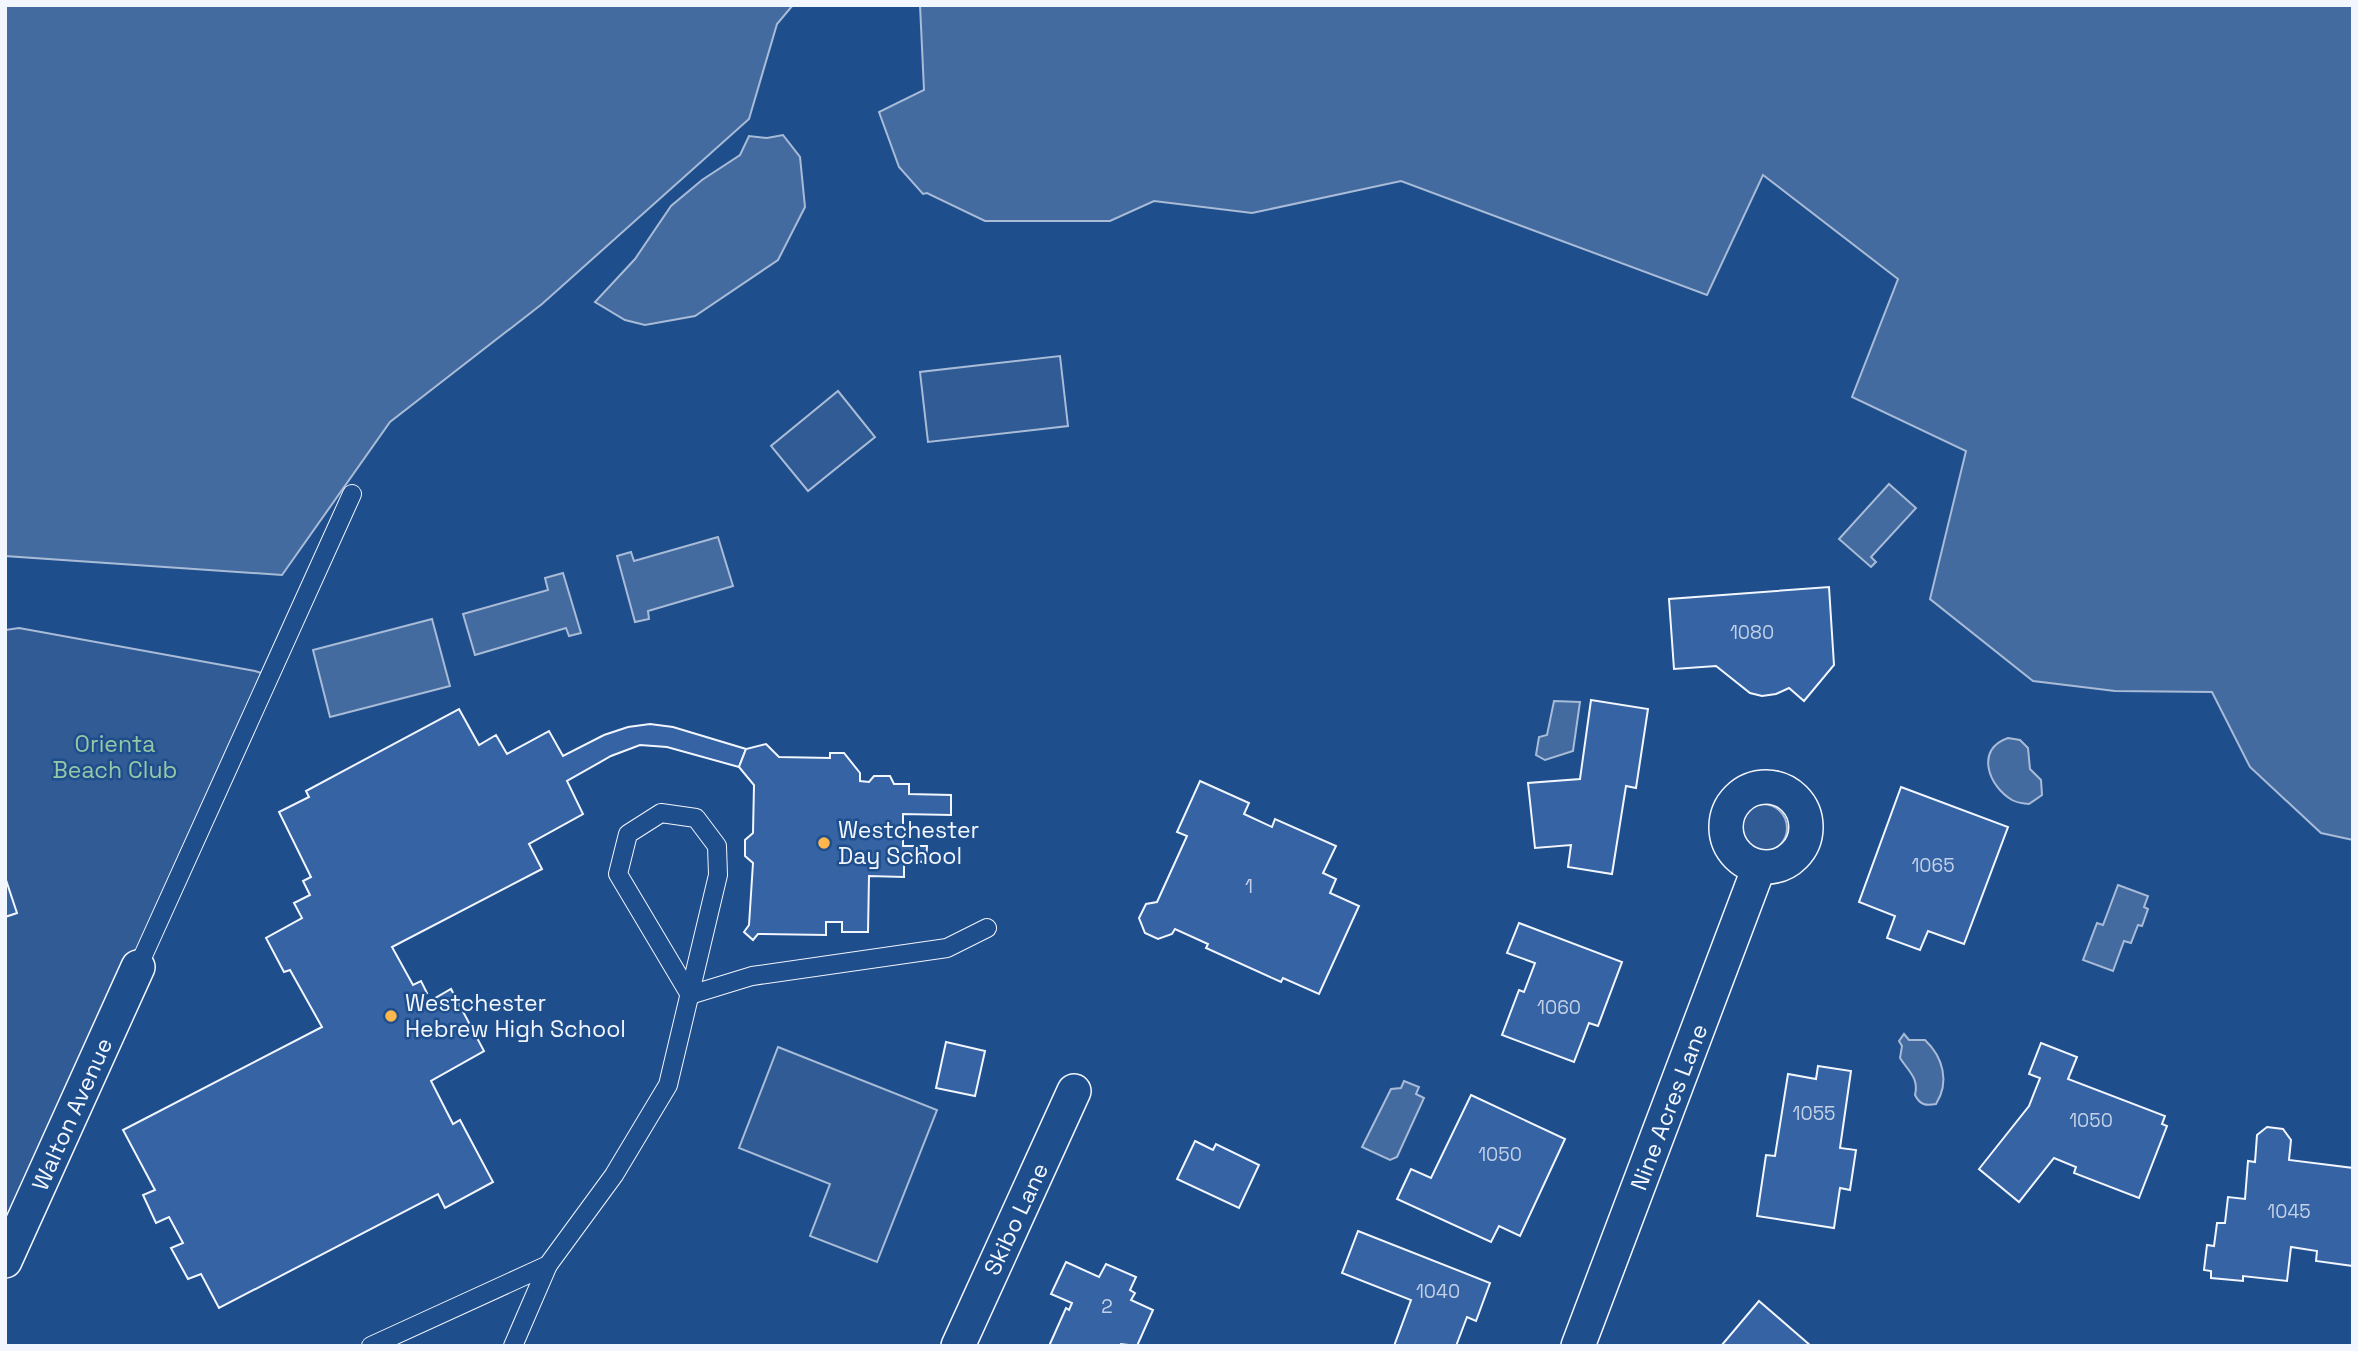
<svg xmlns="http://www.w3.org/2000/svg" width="2358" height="1351" font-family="'Space Grotesk',sans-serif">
<rect width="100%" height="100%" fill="#1f4e8c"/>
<!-- built -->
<g fill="#305b95" stroke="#a8bbd7" stroke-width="2">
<polygon points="1060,356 1068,426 928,442 920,372"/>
<polygon points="838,391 875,437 808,491 771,446"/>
<polygon points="19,628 255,671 271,676 5,1276 5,630"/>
<circle cx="1763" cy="828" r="24"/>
<polygon points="778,1047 937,1110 877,1262 810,1236 830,1184 739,1148"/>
</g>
<!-- water -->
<g fill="#446ba0" stroke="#a8bbd7" stroke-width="2">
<polygon points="5,5 793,5 777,24 749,119 542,304 390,422 282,575 5,556"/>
<polygon points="920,5 2353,5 2353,840 2321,833 2250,767 2212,692 2115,691 2033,681 1930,599 1966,451 1852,397 1898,279 1763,175 1707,295 1401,181 1252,213 1154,201 1110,221 985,221 927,193 923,194 899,167 879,112 924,90"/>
<polygon points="783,135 800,157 805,207 778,260 695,316 645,325 625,320 595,302 635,259 671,206 702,180 740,155 749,136 767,138"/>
<polygon points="1889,484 1916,508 1871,557 1876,562 1871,567 1839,539"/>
<polygon points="718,537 733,586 648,611 649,619 635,622 617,556 631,552 634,561"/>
<polygon points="563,573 581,633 569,636 566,628 475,655 463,614 548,590 545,578"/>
<polygon points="432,619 450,686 330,717 313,650"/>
<polygon points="1554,701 1580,702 1573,751 1545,760 1536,755 1539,737 1547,735"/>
<path d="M 2008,738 L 2020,740 L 2028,748 L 2030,769 L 2041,780 L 2042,795 L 2029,804 C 2023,803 2017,803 2012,800 C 1988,786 1975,749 2008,738 Z"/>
<polygon points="2118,885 2148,896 2144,907 2148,909 2142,926 2138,925 2131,943 2124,941 2113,971 2083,960 2097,923 2103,925"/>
<path d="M 1904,1034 L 1909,1040 L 1925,1040 C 1943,1057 1950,1082 1936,1104 C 1926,1106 1920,1105 1915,1095 C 1919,1078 1909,1072 1900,1058 L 1902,1046 L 1899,1041 Z"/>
<polygon points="1404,1081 1419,1087 1416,1094 1424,1098 1397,1157 1390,1160 1362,1147 1391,1089 1401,1088"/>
</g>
<!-- building -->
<g fill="#3563a3" stroke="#f2f6ff" stroke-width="2">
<polygon points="1829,587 1834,665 1804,701 1789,688 1776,694 1762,696 1750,693 1716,666 1674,669 1669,599"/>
<polygon points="1591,700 1648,709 1636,788 1626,786 1612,874 1568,867 1571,845 1535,848 1528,783 1580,779"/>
<polygon points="459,709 479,745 496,735 507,754 549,731 563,756 604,735 628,727 650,724 673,727 746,749 739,767 667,747 640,745 611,756 567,781 583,814 529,844 542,869 392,947 413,985 421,981 427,993 420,997 423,1005 451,989 484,1051 431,1081 453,1124 460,1120 493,1182 445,1208 438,1194 219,1308 201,1274 188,1279 171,1248 183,1243 169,1217 156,1223 143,1195 155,1190 123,1130 322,1027 290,970 284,972 266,938 302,918 294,903 310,895 303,881 311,877 279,812 309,797 306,791"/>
<polygon points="766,744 779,757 830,758 830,753 844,753 860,773 860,781 869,782 874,776 890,776 894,784 909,784 909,794 951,795 951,815 903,814 903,846 927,846 926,862 904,861 904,877 869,876 868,932 842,932 842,922 826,922 826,935 758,934 753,940 744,932 749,925 753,863 745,856 745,840 753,833 754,785 739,767 746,749"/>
<polygon points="1200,781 1249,803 1244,814 1272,827 1275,819 1336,846 1323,873 1336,879 1330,893 1359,906 1319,994 1283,978 1281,982 1206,948 1208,944 1175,929 1172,934 1158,939 1145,933 1139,918 1146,904 1157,902 1187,836 1177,832"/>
<polygon points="1901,787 2008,827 1964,944 1928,931 1920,950 1887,938 1895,916 1859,902"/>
<polygon points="5,877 17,913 5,917"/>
<polygon points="1519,923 1622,962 1598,1026 1589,1023 1574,1062 1502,1035 1519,990 1524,992 1535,963 1507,953"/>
<polygon points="946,1042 985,1051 975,1096 936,1088"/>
<polygon points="2041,1043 2077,1057 2068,1079 2165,1116 2162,1124 2167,1126 2139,1198 2074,1173 2076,1167 2054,1158 2019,1202 1979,1169 2029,1106 2040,1078 2029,1074"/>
<polygon points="1818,1066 1851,1071 1840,1148 1856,1150 1850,1190 1840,1188 1834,1228 1757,1216 1766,1155 1775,1156 1788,1074 1816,1079"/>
<polygon points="1471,1095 1565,1139 1520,1236 1499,1226 1491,1242 1397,1199 1411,1169 1431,1178"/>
<polygon points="2267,1127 2283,1129 2291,1140 2289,1160 2353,1168 2353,1266 2316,1261 2317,1251 2291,1247 2287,1281 2243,1276 2243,1281 2211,1278 2211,1271 2204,1270 2207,1245 2214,1246 2217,1223 2225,1223 2228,1197 2245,1199 2248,1161 2255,1162 2257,1135"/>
<polygon points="1195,1141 1213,1150 1216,1144 1259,1165 1239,1208 1177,1179"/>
<polygon points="1358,1231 1490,1283 1476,1321 1467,1317 1456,1346 1394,1346 1411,1300 1342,1273"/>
<polygon points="1066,1262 1099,1277 1106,1264 1136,1277 1130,1290 1135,1293 1131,1300 1153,1310 1137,1346 1121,1344 1120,1346 1049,1346 1066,1308 1069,1310 1072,1303 1051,1294"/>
<polygon points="1759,1301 1811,1346 1721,1346"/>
</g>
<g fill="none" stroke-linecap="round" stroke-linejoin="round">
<!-- lane casing -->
<g stroke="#f2f6ff" stroke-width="20">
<g id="lane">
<polyline points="138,967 352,494"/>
<polyline points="690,995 752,976 947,948 987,928"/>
<polyline points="371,1346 548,1265 614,1175 668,1085 718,875 717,846 696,818 661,813 628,834 618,874 690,995"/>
<polyline points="513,1346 548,1265"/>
</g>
</g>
<!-- street casing -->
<g stroke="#f2f6ff" stroke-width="36">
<g id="street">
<circle cx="1766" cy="827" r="40"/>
<polyline points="5,1261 138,967"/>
<polyline points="958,1346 1074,1091"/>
<polyline points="1578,1346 1759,867"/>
</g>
</g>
<!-- lane -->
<use href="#lane" stroke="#1f4e8c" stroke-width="18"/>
<!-- street -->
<use href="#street" stroke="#1f4e8c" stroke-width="33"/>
</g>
<!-- markers -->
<g fill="#ffb74d" stroke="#1f4e8c" stroke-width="2.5">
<circle cx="824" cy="843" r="7"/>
<circle cx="391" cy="1016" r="7"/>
</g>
<g text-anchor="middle" stroke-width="5" stroke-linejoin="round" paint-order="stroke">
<!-- number labels -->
<g font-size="19" fill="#c3d1e8">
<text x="1752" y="639">1080</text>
<text x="1933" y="872">1065</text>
<text x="1249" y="893">1</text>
<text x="1559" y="1014">1060</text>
<text x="1814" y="1120">1055</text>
<text x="2091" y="1127">1050</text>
<text x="1500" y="1161">1050</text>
<text x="2289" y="1218">1045</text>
<text x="1438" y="1298">1040</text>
<text x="1107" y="1313">2</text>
</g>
<!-- park labels -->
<g font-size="23" fill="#97c8a6" stroke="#1f4e8c">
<text x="115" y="752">Orienta<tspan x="115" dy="26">Beach Club</tspan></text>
</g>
<!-- poi labels -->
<g font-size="23" fill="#f2f6ff" stroke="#1f4e8c" text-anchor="start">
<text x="838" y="838">Westchester<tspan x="838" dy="26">Day School</tspan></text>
<text x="405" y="1011">Westchester<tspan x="405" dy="26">Hebrew High School</tspan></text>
</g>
<!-- street labels -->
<g font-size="23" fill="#f2f6ff" stroke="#1f4e8c">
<text transform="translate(1669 1107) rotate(-69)" y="8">Nine Acres Lane</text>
<text transform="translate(72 1114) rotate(-66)" y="8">Walton Avenue</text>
<text transform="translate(1016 1219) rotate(-65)" y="8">Skibo Lane</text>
</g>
</g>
<!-- border -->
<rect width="2358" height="1351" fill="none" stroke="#f2f6ff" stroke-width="14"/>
</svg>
